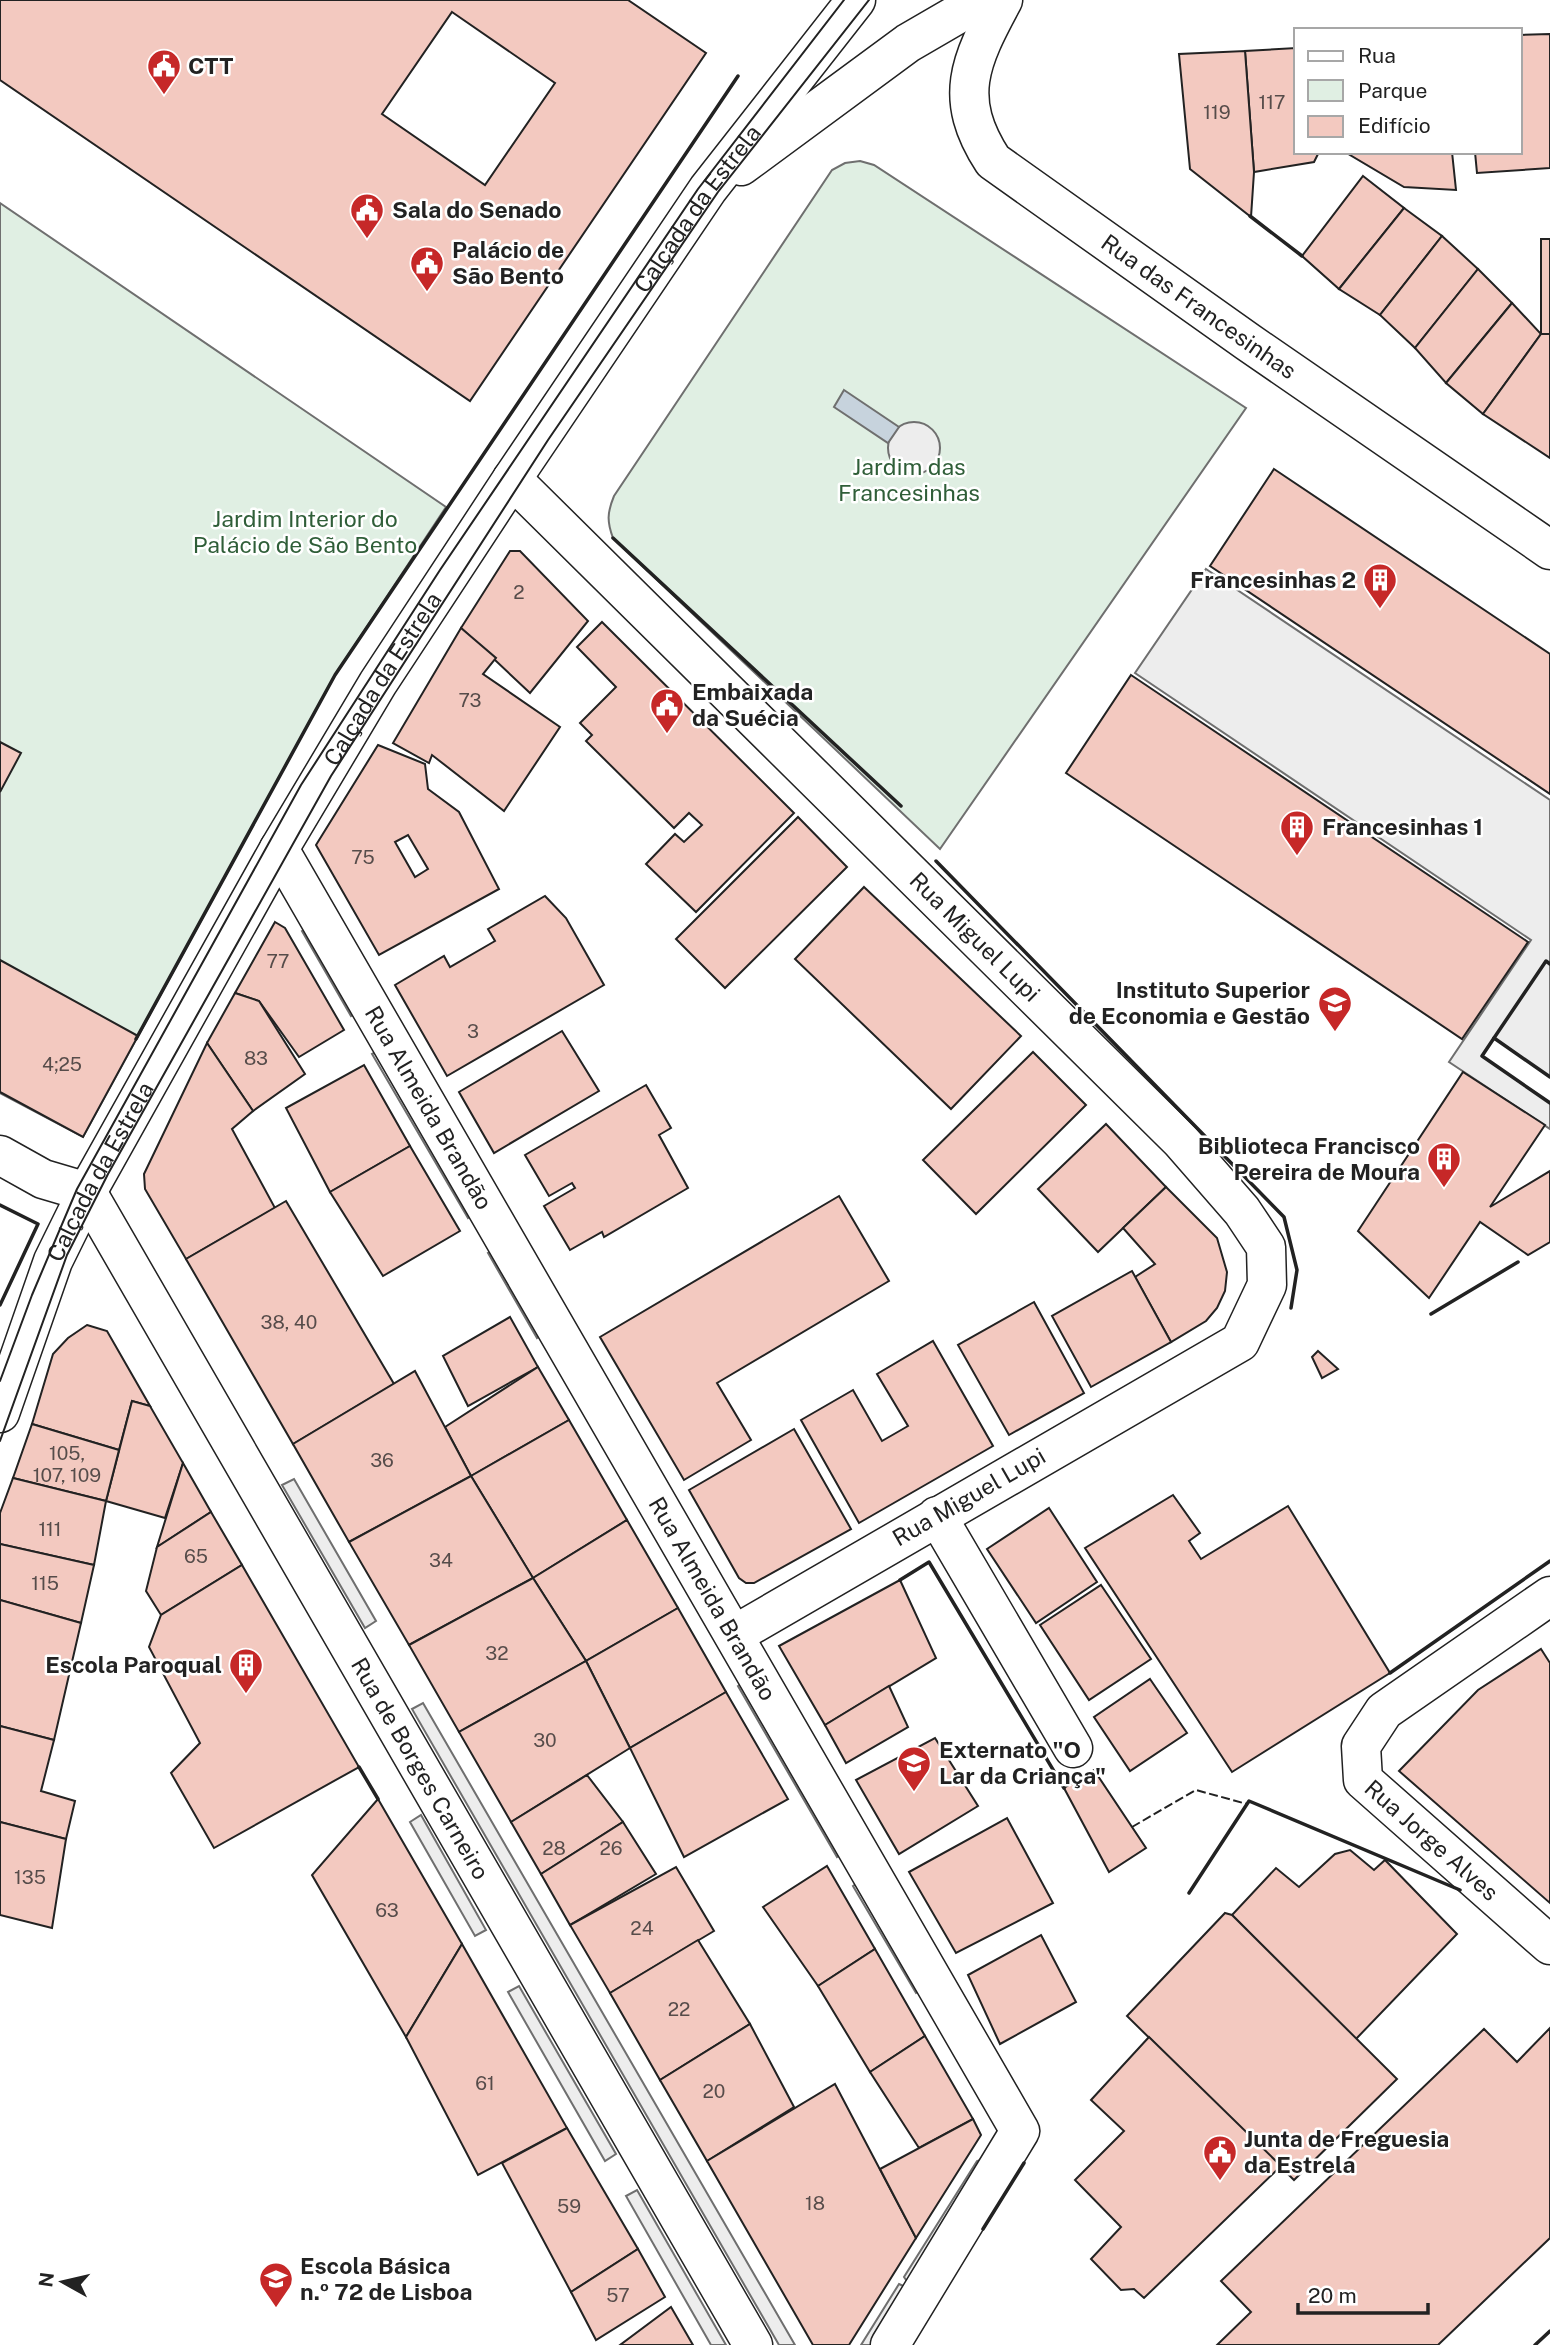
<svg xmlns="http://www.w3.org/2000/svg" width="1550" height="2345" font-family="'Public Sans',sans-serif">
<rect width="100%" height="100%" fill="#fff"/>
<!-- green -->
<g fill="#e0efe3" stroke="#6f6f6f" stroke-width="2">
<path d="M 860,161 L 874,165 L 1246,408 L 940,849 L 613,538 C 607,522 607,513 614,496 L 832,170 L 845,163 Z"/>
<polygon points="0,203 446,507 335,675 83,1137 0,1093"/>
</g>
<!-- parking -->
<g fill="#ededed" stroke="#6f6f6f" stroke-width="2">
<circle cx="914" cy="448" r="26"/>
<polygon points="1206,569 1550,800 1550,1077 1494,1038 1482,1056 1550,1103 1550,1129 1449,1062 1531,940 1135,673"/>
<polygon points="312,925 361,1010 351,1016 302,931"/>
<polygon points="383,1048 477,1212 468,1218 372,1054"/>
<polygon points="498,1248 546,1332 537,1338 488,1253"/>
<polygon points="294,1479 376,1621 365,1628 282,1485"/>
<polygon points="748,1680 846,1851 837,1857 738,1686"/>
<polygon points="423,1703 795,2345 779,2345 412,1709"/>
<polygon points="421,1815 486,1930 475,1936 410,1822"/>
<polygon points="863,1879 925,1988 916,1993 853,1886"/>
<polygon points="519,1986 616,2154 605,2161 508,1992"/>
<polygon points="990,2157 911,2287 904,2277 977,2161"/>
<polygon points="637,2190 726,2345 711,2345 626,2196"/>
<polygon points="899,2284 910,2289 875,2345 861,2345"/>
</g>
<!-- water -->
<polygon fill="#c7d3dd" stroke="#6f6f6f" stroke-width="2" points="844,390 899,427 888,443 834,407"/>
<!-- building -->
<g fill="#f3c9c0" stroke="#222" stroke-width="2" fill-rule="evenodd">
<path d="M 0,0 L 628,0 L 706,53 L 470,401 L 0,80 ZM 452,12 L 555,83 L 485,185 L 382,114 Z"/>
<polygon points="1550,34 1550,168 1477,173 1475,152 1520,152 1520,35"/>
<polygon points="1296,48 1296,152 1319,152 1314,162 1254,172 1245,51"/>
<polygon points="1245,51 1254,172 1251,217 1190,169 1179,54"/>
<polygon points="1345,152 1452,152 1456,190 1404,187"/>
<polygon points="1363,176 1404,208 1339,289 1302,256"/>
<polygon points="1404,208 1442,236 1380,315 1339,289"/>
<polygon points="1442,236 1478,269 1415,348 1380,315"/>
<rect x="1541" y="239" width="9" height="95"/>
<polygon points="1478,269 1512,303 1446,383 1415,348"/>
<polygon points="1512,303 1541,334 1483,414 1446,383"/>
<polygon points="1541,334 1550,334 1550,458 1483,414"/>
<polygon points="1274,469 1550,654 1550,794 1210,566"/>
<polygon points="510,551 520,551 588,621 530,693 461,628"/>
<polygon points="602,622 794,813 696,912 646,864 675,834 684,842 702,825 689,813 674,828 586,741 592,735 580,723 616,687 577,647"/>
<polygon points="461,628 496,658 483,674 560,727 504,811 432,755 429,763 393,743"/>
<polygon points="1131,675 1528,942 1462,1039 1066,773"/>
<polygon points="0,742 21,753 0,792"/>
<path d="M 378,745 L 425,764 L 428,789 L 459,812 L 499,889 L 379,955 L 316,845 ZM 408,835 L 428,869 L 415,877 L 395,842 Z"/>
<polygon points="798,817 847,867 725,988 676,939"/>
<polygon points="864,887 1021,1036 951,1109 795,959"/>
<polygon points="545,896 566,918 604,985 447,1076 395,985 444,956 450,967 495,941 488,929"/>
<polygon points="275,922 285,928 344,1030 299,1057 259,1001 235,993"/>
<polygon points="0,960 138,1036 83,1137 0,1092"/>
<polygon points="235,993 259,1001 305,1074 253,1111 207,1043"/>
<polygon points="562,1031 599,1091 494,1153 459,1092"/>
<polygon points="207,1043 253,1111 232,1129 275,1208 186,1259 145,1189 144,1174"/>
<polygon points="1033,1052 1086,1105 976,1214 923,1160"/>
<polygon points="364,1065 410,1146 330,1192 286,1108"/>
<polygon points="1463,1072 1545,1125 1490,1207 1550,1171 1550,1242 1528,1255 1480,1222 1429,1298 1358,1231"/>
<polygon points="646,1085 671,1128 659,1135 688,1188 604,1237 602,1232 570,1250 544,1206 575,1188 572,1183 549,1196 525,1155"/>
<polygon points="1106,1124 1166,1187 1098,1252 1038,1189"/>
<polygon points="410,1146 460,1231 383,1276 330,1192"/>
<polygon points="1166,1187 1217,1238 1227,1272 1225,1291 1217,1308 1206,1321 1171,1342 1135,1277 1155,1264 1123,1228"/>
<polygon points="839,1196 889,1281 717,1383 751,1440 684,1480 600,1337"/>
<polygon points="286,1201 394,1384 293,1444 186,1259"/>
<polygon points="1132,1271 1171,1342 1091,1387 1052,1316"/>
<polygon points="1034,1302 1084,1393 1009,1435 958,1345"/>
<polygon points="510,1317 538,1367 468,1406 443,1356"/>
<polygon points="87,1325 107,1331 150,1406 132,1401 119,1450 32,1424 53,1354 68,1338"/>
<polygon points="933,1341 993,1446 859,1523 801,1420 853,1390 882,1441 908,1426 877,1374"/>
<polygon points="1318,1351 1338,1369 1322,1378 1312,1357"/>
<polygon points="538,1367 569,1420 471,1476 445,1427"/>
<polygon points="415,1371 471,1476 349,1542 293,1444"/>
<polygon points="132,1401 150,1406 183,1463 165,1518 106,1501"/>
<polygon points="569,1420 627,1520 533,1578 471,1476"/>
<polygon points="32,1424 119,1450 106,1501 13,1478"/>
<polygon points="794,1429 851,1529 754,1583 746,1583 739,1578 689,1490"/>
<polygon points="183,1463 211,1512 157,1547"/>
<polygon points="471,1476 533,1578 409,1645 349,1542"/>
<polygon points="13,1478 106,1501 94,1565 0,1544 0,1513"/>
<polygon points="1173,1495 1200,1533 1189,1541 1201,1559 1288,1506 1390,1673 1232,1772 1085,1548"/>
<polygon points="1049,1508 1097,1582 1036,1623 987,1549"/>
<polygon points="211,1512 242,1565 161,1615 146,1591 157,1547"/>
<polygon points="627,1520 678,1608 586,1661 533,1578"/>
<polygon points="0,1544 94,1565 81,1623 0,1600"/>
<polygon points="242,1565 359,1767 214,1848 171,1773 200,1743 149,1647 161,1615"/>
<polygon points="533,1578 586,1661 459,1732 409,1645"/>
<polygon points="900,1580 936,1658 825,1725 779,1646"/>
<polygon points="1101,1585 1151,1659 1089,1700 1040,1625"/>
<polygon points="0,1600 81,1623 54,1740 0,1726"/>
<polygon points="678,1608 726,1692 630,1748 586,1661"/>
<polygon points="1541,1649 1550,1663 1550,1903 1399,1771 1478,1690"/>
<polygon points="586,1661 630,1748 511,1822 459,1732"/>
<polygon points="1150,1679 1187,1733 1130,1771 1094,1717"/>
<polygon points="889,1686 908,1727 846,1763 825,1725"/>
<polygon points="726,1692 788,1799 684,1857 630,1748"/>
<polygon points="0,1726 54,1740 41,1791 75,1801 66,1839 0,1822"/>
<polygon points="935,1738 978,1806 899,1854 856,1780"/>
<polygon points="1094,1770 1146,1848 1109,1872 1064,1788"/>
<polygon points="587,1775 623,1822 541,1874 511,1822"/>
<polygon points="378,1799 462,1944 406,2037 312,1875"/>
<polygon points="1007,1818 1053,1903 956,1953 909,1872"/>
<polygon points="0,1822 66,1839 52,1928 0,1915"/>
<polygon points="623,1822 656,1874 570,1925 541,1874"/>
<polygon points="1350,1850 1374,1870 1385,1860 1457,1934 1355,2040 1232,1915 1276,1868 1299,1887 1335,1854"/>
<polygon points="827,1866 875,1949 818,1986 763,1907"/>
<polygon points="676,1867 714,1931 610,1993 570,1925"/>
<polygon points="1225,1913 1232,1915 1397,2079 1294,2180 1127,2016"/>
<polygon points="1041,1935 1076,2002 1000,2044 968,1975"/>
<polygon points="698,1940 750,2024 660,2080 610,1993"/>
<polygon points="462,1944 567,2128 478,2175 406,2037"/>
<polygon points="875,1949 925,2036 870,2072 818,1986"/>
<polygon points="750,2024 794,2107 707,2161 660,2080"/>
<polygon points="1550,2028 1550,2238 1438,2345 1217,2345 1251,2312 1221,2281 1484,2029 1517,2062"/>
<polygon points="925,2036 973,2119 919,2148 870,2072"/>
<polygon points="1149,2037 1281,2166 1144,2298 1134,2289 1121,2290 1091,2259 1121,2227 1075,2180 1124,2131 1091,2100"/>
<polygon points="835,2084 916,2238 849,2345 813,2345 707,2161"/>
<polygon points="973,2119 981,2135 916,2238 880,2169"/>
<polygon points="567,2128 638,2249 571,2292 502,2163"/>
<polygon points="638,2249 665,2297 596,2340 571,2292"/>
<polygon points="671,2307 693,2345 620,2345"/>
</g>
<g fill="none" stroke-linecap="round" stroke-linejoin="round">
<!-- street casing -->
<g stroke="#222" stroke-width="41">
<g id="street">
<path id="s1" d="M 1003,0 C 970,61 952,98 993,161 L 1248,342 L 1550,550"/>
<path id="s2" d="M 512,479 L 1181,1141 L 1242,1211 L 1266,1247 L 1267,1285 L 1240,1342 L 734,1635"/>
<path id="s3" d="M 279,849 L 1020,2131 L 890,2345"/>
<path id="s4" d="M 0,1155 L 43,1179 L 87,1192 L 753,2345"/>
<polyline points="937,1516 1073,1748"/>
<path id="s5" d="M 1550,1596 L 1384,1711 L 1361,1746 L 1363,1780 L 1550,1945"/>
</g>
</g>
<!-- secondary casing -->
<g stroke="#222" stroke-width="41">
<g id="secondary">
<polyline points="741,166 908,43 982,0"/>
<path id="s6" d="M 0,1413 L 53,1261 L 87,1192 L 279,849 L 378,683 L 512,479 L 708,189 L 856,0"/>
</g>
</g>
<!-- street -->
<use href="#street" stroke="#fff" stroke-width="38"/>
<!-- secondary -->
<use href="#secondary" stroke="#fff" stroke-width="38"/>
<!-- tram -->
<g stroke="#222" stroke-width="2">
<polyline points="0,1381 32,1295 77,1189 301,785 440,570 698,189 844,0"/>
<polyline points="0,1441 67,1255 108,1174 331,776 548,440 718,192 869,0"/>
</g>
<!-- fence -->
<polyline stroke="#222" stroke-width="2" stroke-dasharray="9 3.5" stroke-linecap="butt" points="1132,1827 1196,1790 1247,1804"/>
<!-- wall -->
<g stroke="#222" stroke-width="3.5">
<polyline points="1250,216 1302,256"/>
<polyline points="613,538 901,806"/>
<polyline points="936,861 1284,1217 1297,1270 1291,1308"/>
<polyline points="1494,1038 1546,961 1550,964"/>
<polyline points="136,1039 335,675 738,76"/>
<polyline points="1550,1077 1494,1038 1482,1056 1550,1103"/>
<polyline points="0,1205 38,1224 0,1305"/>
<polyline points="1431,1314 1518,1262"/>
<polyline points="900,1580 929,1562 1064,1788"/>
<polyline points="1390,1673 1550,1561"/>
<polyline points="359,1767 378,1799"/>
<polyline points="1189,1893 1249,1801 1460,1890"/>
<polyline points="983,2229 1024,2163"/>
<polyline points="1535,2345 1550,2331"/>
</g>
</g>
<!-- icons -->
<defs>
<g id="civic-pin" transform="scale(1.75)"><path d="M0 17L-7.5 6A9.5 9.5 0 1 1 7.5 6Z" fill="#c62828" stroke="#fff"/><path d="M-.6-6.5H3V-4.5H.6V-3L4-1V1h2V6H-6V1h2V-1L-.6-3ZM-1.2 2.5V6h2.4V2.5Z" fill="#fff"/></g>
<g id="building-pin" transform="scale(1.75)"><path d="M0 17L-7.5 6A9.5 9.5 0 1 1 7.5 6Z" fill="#c62828" stroke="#fff"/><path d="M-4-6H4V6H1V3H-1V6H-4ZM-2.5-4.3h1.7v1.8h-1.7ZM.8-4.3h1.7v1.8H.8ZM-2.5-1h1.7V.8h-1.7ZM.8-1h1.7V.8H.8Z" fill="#fff"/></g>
<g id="university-pin" transform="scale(1.75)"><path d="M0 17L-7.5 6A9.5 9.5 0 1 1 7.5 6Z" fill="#c62828" stroke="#fff"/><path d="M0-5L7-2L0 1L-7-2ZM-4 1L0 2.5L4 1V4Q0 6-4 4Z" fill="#fff"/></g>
<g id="school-pin" transform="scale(1.75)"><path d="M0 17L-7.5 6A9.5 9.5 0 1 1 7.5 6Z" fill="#c62828" stroke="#fff"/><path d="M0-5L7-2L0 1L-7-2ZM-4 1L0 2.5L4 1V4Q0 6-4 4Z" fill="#fff"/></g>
</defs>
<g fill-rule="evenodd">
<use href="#civic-pin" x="164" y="66"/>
<use href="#civic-pin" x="367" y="210"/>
<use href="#civic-pin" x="427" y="263"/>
<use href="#building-pin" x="1380" y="580"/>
<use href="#civic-pin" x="667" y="705"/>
<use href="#building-pin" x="1297" y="827"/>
<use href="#university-pin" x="1335" y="1003"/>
<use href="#building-pin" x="1444" y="1159"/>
<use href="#building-pin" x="246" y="1665"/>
<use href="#school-pin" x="914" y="1763"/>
<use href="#civic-pin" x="1220" y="2152"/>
<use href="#school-pin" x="276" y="2279"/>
</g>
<g text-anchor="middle" stroke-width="5" stroke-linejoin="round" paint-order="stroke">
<!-- number labels -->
<g font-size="19" fill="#564c4a">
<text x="1272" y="109">117</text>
<text x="1217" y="119">119</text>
<text x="519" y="599">2</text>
<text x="470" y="707">73</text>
<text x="363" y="864">75</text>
<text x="278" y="968">77</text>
<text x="473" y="1038">3</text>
<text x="256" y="1065">83</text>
<text x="62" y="1071">4;25</text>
<text x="289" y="1329">38, 40</text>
<text x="67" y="1460">105,<tspan x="67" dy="22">107, 109</tspan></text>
<text x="382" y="1467">36</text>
<text x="50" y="1536">111</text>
<text x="196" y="1563">65</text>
<text x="441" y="1567">34</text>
<text x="45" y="1590">115</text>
<text x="497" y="1660">32</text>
<text x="545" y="1747">30</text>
<text x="554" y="1855">28</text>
<text x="611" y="1855">26</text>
<text x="30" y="1884">135</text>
<text x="387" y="1917">63</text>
<text x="642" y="1935">24</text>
<text x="679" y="2016">22</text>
<text x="485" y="2090">61</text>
<text x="714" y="2098">20</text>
<text x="815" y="2210">18</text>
<text x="569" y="2213">59</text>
<text x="618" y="2302">57</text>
</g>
<!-- poi labels -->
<g font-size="23" font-weight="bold" fill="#222" stroke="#fff" text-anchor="start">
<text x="188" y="74">CTT</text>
<text x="392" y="218">Sala do Senado</text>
<text x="452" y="258">Palácio de<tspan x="452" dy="26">São Bento</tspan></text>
<text x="1356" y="588" text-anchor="end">Francesinhas 2</text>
<text x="692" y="700">Embaixada<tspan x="692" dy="26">da Suécia</tspan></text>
<text x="1322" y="835">Francesinhas 1</text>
<text x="1310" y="998" text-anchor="end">Instituto Superior<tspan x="1310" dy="26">de Economia e Gestão</tspan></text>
<text x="1420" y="1154" text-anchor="end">Biblioteca Francisco<tspan x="1420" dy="26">Pereira de Moura</tspan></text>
<text x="222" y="1673" text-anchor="end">Escola Paroqual</text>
<text x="939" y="1758">Externato "O<tspan x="939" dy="26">Lar da Criança"</tspan></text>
<text x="1244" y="2147">Junta de Freguesia<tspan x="1244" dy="26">da Estrela</tspan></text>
<text x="300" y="2274">Escola Básica<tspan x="300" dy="26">n.º 72 de Lisboa</tspan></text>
</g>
<!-- street labels -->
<g font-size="23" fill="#222" stroke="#fff">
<text dy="8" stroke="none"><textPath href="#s6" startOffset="1396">Calçada da Estrela</textPath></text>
<text dy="8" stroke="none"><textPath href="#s1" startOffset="425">Rua das Francesinhas</textPath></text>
<text dy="8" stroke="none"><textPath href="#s6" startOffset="830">Calçada da Estrela</textPath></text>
<text dy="8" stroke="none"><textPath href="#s2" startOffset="651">Rua Miguel Lupi</textPath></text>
<text dy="8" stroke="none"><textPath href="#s3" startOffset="299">Rua Almeida Brandão</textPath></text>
<text dy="8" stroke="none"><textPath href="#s6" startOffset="262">Calçada da Estrela</textPath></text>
<text transform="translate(969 1497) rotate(-30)" y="8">Rua Miguel Lupi</text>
<text dy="8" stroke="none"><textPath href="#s3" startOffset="866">Rua Almeida Brandão</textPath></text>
<text dy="8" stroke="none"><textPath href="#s4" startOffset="761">Rua de Borges Carneiro</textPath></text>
<text dy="8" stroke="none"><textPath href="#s5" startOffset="369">Rua Jorge Alves</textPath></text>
</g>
<!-- park labels -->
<g font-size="23" fill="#2f5e38" stroke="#fff">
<text x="909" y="475">Jardim das<tspan x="909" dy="26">Francesinhas</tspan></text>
<text x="305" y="527">Jardim Interior do<tspan x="305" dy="26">Palácio de São Bento</tspan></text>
</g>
</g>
<!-- legend -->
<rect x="1294" y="28" width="228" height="126" fill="#ffffff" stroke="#a7a7a7" stroke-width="2"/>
<rect x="1308" y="51" width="35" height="10" fill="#ffffff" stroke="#a7a7a7" stroke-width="2"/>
<text x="1358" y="63" font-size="21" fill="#222222">Rua</text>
<rect x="1308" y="80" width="35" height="21" fill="#e0efe3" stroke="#a7a7a7" stroke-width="2"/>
<text x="1358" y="98" font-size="21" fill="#222222">Parque</text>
<rect x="1308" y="116" width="35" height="21" fill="#f3c9c0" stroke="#a7a7a7" stroke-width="2"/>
<text x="1358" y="133" font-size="21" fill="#222222">Edifício</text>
<!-- north arrow -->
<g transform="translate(63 2282) rotate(278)" stroke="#ffffff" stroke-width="5" paint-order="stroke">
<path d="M0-5L12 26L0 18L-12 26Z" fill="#222222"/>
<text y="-10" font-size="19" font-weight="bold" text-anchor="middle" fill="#222222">N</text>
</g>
<!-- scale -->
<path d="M1298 2303v10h130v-10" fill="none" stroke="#222222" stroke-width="3.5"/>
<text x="1308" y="2303" font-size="21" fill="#222222" stroke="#ffffff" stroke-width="5" paint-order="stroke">20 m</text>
</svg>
